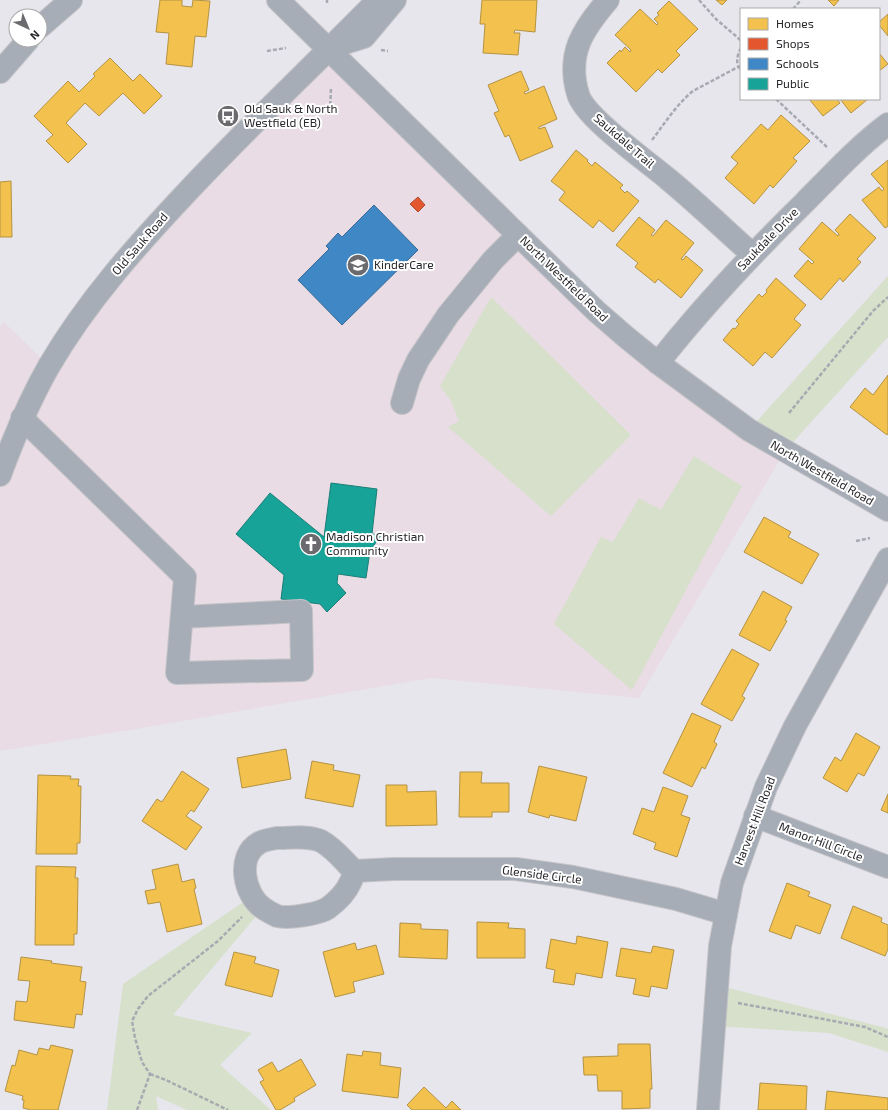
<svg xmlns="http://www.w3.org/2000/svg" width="888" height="1110" font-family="'Exo 2',sans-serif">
<rect width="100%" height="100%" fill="#e7e6ec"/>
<!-- commercial -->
<polygon fill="#e9dce5" points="328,49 518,235 785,451 639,698 431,678 136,729 0,751 0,326 4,322 49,366 66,339"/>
<!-- green -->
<g fill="#d6e0ca">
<polygon points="888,276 888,337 785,451 749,430"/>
<polygon points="491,297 631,435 551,516 448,427 459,421 451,401 440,386"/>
<polygon points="694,456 742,486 632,690 554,624 601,537 613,542 639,498 661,510"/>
<polygon points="252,896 263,908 173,1015 252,1033 220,1065 271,1110 187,1110 156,1096 158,1110 107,1110 123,984"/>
<polygon points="717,985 886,1028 888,1029 888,1052 829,1033 714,1026"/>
</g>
<!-- homes -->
<g fill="#f2c14e" stroke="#b59344">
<polygon points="160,0 182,0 182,6 192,7 193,0 210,1 206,37 195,36 192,67 166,64 169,33 156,32"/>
<polygon points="482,0 537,0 535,32 515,30 514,33 520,33 518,55 483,53 485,24 480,24"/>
<polygon points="716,0 727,0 722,5"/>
<polygon points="828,0 839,0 834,6"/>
<polygon points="669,1 698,29 676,51 680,55 662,73 658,69 636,92 607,63 620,50 621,52 625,47 630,52 631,50 615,35 640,9 657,25 658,23 654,19 659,15 657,13"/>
<polygon points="888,14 888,36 879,25 879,22"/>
<polygon points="879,53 888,64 879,71"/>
<polygon points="110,58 133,81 140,74 162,96 144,114 123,93 99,116 85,103 66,123 87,144 68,163 46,141 53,135 34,116 68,81 79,92 95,76 93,74"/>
<polygon points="521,71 529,90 524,92 525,94 544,86 557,119 539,127 539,129 545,127 553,147 520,161 509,135 505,137 494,113 499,111 488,85"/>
<polygon points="809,99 837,99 840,103 823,116"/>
<polygon points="840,99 868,99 851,113"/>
<polygon points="781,115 810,141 793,158 797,161 773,188 770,185 754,204 725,178 738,163 731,157 761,124 768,130"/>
<polygon points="576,150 588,160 587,161 592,166 595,162 623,185 620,188 625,193 627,191 639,201 613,232 599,220 593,228 559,200 565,192 551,181"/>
<polygon points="888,160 888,226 885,228 862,200 879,187 882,191 884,189 871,174"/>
<polygon points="11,181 12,237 0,237 0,182"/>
<polygon points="850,214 876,238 857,259 861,262 843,282 840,278 821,300 794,276 808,260 812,264 814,262 799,249 822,222 838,236 839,234 835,230"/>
<polygon points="639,217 655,230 651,235 653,236 666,220 694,243 681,259 683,260 686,256 703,270 681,298 658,279 655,283 635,267 638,263 616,245"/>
<polygon points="776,278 806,305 794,319 801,325 772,358 765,352 753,366 723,340 733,328 735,329 739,324 736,321 759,294 762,297 767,292 766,290"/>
<polygon points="888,375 888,433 887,435 850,407 865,388 873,395"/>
<polygon points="764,517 791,532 788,537 819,554 802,584 744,552"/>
<polygon points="763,591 792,607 785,620 787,621 770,651 739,635"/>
<polygon points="732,649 759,664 742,696 745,698 732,721 701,704"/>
<polygon points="692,713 721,726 714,742 717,744 705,769 702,767 692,787 663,773"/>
<polygon points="856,733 880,747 864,776 858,773 847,792 823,778 835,757 841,761"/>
<polygon points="286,749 291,779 242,788 237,758"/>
<polygon points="312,761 334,765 333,770 360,775 353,807 305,798"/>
<polygon points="539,766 587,777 576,821 550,815 549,818 528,812"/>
<polygon points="182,771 209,789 194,812 191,810 186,816 202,827 186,850 142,821 157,799 162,802"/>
<polygon points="460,772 482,772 481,783 509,783 509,812 492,812 492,817 459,817"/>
<polygon points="38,775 71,776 70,779 79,779 78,786 81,786 80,843 77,843 77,854 36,854"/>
<polygon points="386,785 407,785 407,792 436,791 437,825 386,826"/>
<polygon points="663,787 688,796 681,815 690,818 677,857 654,849 656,843 633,834 642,808 654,812"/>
<polygon points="888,794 888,813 881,810"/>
<polygon points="178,864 182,882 194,879 196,888 194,889 202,924 167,932 160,902 148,904 145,891 156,889 152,870"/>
<polygon points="36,866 76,867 75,878 78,878 77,934 74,934 74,945 35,945"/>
<polygon points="787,883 810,892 808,896 831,905 820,934 796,925 791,939 769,931"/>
<polygon points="853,906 882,918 881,922 888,925 888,949 885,956 841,938"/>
<polygon points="477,922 509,923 508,928 525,929 525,958 477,958"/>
<polygon points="400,923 421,924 421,929 448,930 447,959 399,957"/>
<polygon points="577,936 608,942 602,978 576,973 574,985 553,982 555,970 546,968 551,939 576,944"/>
<polygon points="355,943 357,950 376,945 384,974 353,982 355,992 335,997 323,952"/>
<polygon points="653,946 674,950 667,989 651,986 649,997 633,994 636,979 616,976 621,948 651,953"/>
<polygon points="234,952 256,957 254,963 279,970 272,997 225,985"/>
<polygon points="21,957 52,961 51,963 82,967 80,981 86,982 82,1015 76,1014 74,1028 14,1020 16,1001 27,1002 30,981 18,980"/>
<polygon points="618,1044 650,1044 652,1089 650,1089 650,1108 622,1109 622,1091 598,1091 597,1075 584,1075 583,1057 618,1056"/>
<polygon points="51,1045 73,1050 58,1110 31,1110 23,1108 24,1100 22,1100 23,1096 5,1091 12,1065 15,1066 19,1050 37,1055 39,1048 49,1050"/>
<polygon points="363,1051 381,1053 380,1065 401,1068 398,1098 342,1091 347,1054 362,1056"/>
<polygon points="301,1059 316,1085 294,1098 295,1101 280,1110 276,1110 260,1082 264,1080 258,1070 272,1062 278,1072"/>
<polygon points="760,1083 807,1086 806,1110 758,1110"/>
<polygon points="424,1087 446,1108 452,1101 461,1110 412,1110 407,1105"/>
<polygon points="827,1091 888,1098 888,1110 825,1110"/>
</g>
<!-- shops -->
<polygon fill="#e4572e" stroke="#ac492d" points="418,197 425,205 418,212 410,204"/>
<!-- schools -->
<polygon fill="#3f88c5" stroke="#386b97" points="374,205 418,250 342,325 298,280 329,249 326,246 338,233 342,237"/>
<!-- public -->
<polygon fill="#17a398" stroke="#1c7e77" points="331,483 377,489 372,534 381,535 370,551 366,578 338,574 337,583 346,593 327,612 320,604 281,599 284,575 236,534 270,493 324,537"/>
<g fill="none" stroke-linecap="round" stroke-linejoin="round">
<!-- minor casing -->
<g stroke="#c5c4c8" stroke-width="24">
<g id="minor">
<polyline points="278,0 518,235 596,311 626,337 658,363 749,430 888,510"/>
<path d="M 608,0 C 583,29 566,54 578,94 C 584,117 648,162 668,179 C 697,203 724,229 752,254"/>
<polyline points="40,27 71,0"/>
<polyline points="335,46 364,37 395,0"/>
<polyline points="0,72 28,40"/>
<path d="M 658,363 C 703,306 752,254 804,203 C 831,176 857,147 888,124"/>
<polyline points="402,403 409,379 418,360 448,315 493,260 518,235"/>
<polyline points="22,418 185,577 177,673 302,670 301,611 182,617"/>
<path d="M 0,475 C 14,437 29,401 49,366 C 87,301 137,245 189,190 C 250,125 315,64 378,0"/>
<polyline points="755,816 888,867"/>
<path d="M 277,838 C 290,838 308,835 321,841 C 334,848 344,861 354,871 C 353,875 352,880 350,883 C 346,892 336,902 328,908 C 319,914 288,919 277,916 C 273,914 267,911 263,908 C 244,895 236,856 259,843 C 264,840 272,839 277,838 Z"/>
<polyline points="354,871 394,869 516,869 573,877 676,899 726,914"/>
<polyline points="708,1110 720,946 732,883 766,787 795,726 888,559"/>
</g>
</g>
<!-- path -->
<g stroke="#a7aab1" stroke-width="2.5" stroke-dasharray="4 2" stroke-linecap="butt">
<polyline points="699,0 716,19 737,37 741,41"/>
<polyline points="327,3 327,0"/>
<polyline points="793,9 801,0"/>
<path d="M 741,48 C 737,55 735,64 741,70"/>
<polyline points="381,50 388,51"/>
<polyline points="267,51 286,48"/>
<polyline points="776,99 828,148"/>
<polyline points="330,111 331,88"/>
<path d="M 652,140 C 665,123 676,105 693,91 L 738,67"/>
<polyline points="789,413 873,311 888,297"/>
<polyline points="856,541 870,538"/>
<polyline points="738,1003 865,1027 888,1037"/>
<polyline points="150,1074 166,1080 228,1110"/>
<polyline points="137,1110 150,1074 142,1062 135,1038 132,1021 138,1009 148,996 218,941 242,917"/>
</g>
<!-- minor -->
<use href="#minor" stroke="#a6adb6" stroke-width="22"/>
</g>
<!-- icons -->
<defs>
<g id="bus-disc" transform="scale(1.15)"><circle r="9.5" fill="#6b6a6f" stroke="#fff"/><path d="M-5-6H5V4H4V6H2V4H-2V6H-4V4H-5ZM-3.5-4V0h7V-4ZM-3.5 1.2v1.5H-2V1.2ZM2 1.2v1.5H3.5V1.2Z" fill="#fff"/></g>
<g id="school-disc" transform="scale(1.15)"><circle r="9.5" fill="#6b6a6f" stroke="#fff"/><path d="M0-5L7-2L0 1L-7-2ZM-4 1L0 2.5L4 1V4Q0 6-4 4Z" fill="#fff"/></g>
<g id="church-disc" transform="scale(1.15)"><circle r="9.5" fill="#6b6a6f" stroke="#fff"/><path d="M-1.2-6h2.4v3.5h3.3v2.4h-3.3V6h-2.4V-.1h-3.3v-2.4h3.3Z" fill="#fff"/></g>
</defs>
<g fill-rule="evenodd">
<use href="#bus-disc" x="228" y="116"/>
<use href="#school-disc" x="358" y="265"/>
<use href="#church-disc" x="311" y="544"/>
</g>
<g text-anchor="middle" stroke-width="4" stroke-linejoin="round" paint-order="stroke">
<!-- poi labels -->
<g font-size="12" fill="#28272b" stroke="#fff" text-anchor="start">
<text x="244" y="113">Old Sauk &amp; North<tspan x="244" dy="14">Westfield (EB)</tspan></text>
<text x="374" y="269">KinderCare</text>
<text x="326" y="541">Madison Christian<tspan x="326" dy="14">Community</tspan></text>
</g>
<!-- street labels -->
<g font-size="12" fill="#28272b" stroke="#fff">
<text transform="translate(624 141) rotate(41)" y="4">Saukdale Trail</text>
<text transform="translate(768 239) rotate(-46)" y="4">Saukdale Drive</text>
<text transform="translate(140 244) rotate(-49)" y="4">Old Sauk Road</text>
<text transform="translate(564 279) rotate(44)" y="4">North Westfield Road</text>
<text transform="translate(822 473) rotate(30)" y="4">North Westfield Road</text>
<text transform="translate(755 821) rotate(-69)" y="4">Harvest Hill Road</text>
<text transform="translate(821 842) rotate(21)" y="4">Manor Hill Circle</text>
<text transform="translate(542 875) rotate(7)" y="4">Glenside Circle</text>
</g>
</g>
<!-- legend -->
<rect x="740" y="8" width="140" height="92" fill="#ffffff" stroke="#a9a9aa"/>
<rect x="748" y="18" width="20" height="12" fill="#f2c14e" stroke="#a9a9aa"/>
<text x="776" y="28" font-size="12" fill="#28272b">Homes</text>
<rect x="748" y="38" width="20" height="12" fill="#e4572e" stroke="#a9a9aa"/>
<text x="776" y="48" font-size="12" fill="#28272b">Shops</text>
<rect x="748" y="58" width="20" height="12" fill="#3f88c5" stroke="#a9a9aa"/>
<text x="776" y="68" font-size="12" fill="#28272b">Schools</text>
<rect x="748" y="78" width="20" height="12" fill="#17a398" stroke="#a9a9aa"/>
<text x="776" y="88" font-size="12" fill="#28272b">Public</text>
<!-- north arrow -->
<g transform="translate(28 28) rotate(136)"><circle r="19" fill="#ffffff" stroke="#a9a9aa"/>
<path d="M0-3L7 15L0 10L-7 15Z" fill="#6b6a6f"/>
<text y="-6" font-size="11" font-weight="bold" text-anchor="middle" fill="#28272b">N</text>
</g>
</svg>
